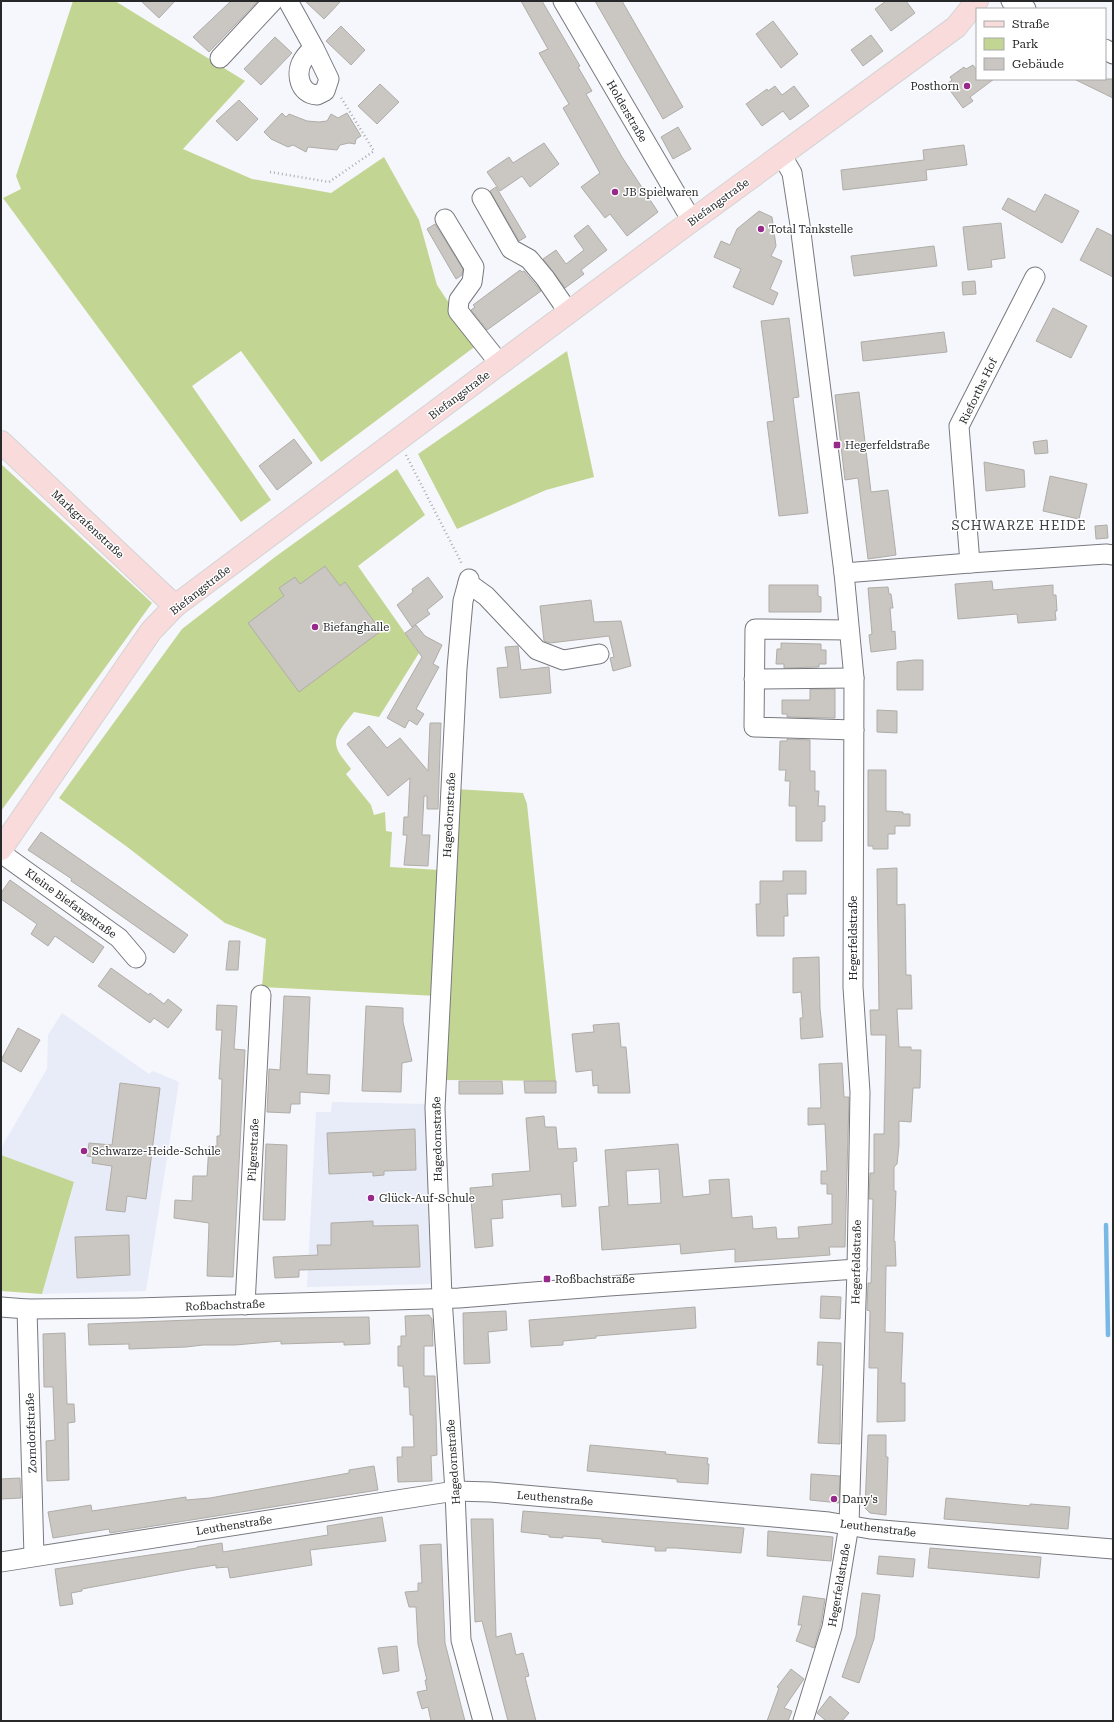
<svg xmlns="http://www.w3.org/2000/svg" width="1114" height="1722" font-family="'Roboto Serif',serif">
<rect width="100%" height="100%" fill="#f5f7fc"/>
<!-- built -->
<g fill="#e8ecf9">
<polygon points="62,1013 149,1074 153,1071 179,1082 146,1291 42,1294 74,1183 1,1155 1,1148 47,1069 48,1035"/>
<polygon points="332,1102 428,1104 433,1284 307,1287 316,1112 331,1112"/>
</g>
<!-- green -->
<g fill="#c3d592">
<polygon points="73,1 115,1 245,81 183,149 252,179 331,193 384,157 419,220 437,285 477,345 321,462 241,351 192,386 271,500 241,522 3,198 21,189 16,176"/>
<polygon points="567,351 594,477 546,490 457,529 418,454"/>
<polygon points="1,464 152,603 1,811"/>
<path d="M 397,469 L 425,515 L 358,566 L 419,653 L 379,717 L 354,712 C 347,721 332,736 337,748 C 339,755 347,763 351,769 L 346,774 L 371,805 L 374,815 L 385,812 L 386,831 L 392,832 L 390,867 L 440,870 L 437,996 L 262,987 L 266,939 L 225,923 L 126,846 L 59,798 L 182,629 L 275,557 Z"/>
<polygon points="455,789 523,793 527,804 556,1081 444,1080"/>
<polygon points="1,1155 74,1182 42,1294 1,1291"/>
</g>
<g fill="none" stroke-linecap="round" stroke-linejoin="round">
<!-- stream -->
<polyline stroke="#79b8e5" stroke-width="4.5" points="1106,1225 1108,1335"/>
</g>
<!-- building -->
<g fill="#cac7c2" stroke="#b0ada8" fill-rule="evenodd">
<polygon points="141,1 175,1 159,18"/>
<polygon points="231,1 258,1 209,52 193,37"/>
<polygon points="305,1 341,1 324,19"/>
<polygon points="521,1 542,1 580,66 578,67 592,91 586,94 622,157 658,212 627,236 610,214 605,218 581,187 600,173 563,108 569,104 539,53 548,49"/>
<polygon points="595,1 622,1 683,107 663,119"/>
<polygon points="886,1 906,1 915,13 891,31 875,9"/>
<polygon points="773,21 798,54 781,68 756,34"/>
<polygon points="341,26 365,50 351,65 326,41"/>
<polygon points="871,35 883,51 863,66 851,50"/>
<polygon points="275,37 292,53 261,85 244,69"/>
<polygon points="973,65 977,71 977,79 994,79 970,97 973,101 963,108 946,85 952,80 950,77 964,67 966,69"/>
<polygon points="1074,79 1113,79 1113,98"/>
<polygon points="380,84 399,102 377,124 358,106"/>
<polygon points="775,86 782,95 794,86 809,106 790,120 783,111 762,126 746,104 767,89 768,91"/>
<polygon points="239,100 258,119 237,141 216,121"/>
<polygon points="282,113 286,117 289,114 307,121 319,122 327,121 331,114 338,118 347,113 361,136 356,139 355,144 349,143 340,145 337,150 308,147 306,152 293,145 288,147 271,139 264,132"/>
<polygon points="678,127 691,149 673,159 661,137"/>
<polygon points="544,143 559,164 530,187 522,176 500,191 487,172 509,157 513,163"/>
<polygon points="964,145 967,165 926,170 927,180 843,190 841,170 924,160 923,150"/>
<polygon points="496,187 526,237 519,241 490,191"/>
<polygon points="1045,194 1079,211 1062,243 1002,209 1008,198 1035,212"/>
<polygon points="759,211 772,217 776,246 771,256 782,261 770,289 778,293 773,305 733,287 741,269 714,257 721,241 730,245 737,229"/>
<polygon points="1001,223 1005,258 991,260 992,267 968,270 963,227"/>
<polygon points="435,224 463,269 462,275 456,279 427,229"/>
<polygon points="588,225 607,250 581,270 584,274 565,288 543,259 556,250 566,264 584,250 574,236"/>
<polygon points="1097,228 1113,236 1113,277 1080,260"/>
<polygon points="934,246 937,266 854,276 851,256"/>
<polygon points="520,270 522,272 524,271 541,291 487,330 471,310 475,307 473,305"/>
<polygon points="975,281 976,294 963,295 962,282"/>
<polygon points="1053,308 1087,326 1071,358 1036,341"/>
<polygon points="789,318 799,397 793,398 808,513 779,516 767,422 774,421 761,321"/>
<polygon points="944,332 947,352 863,361 861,342"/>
<polygon points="859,392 871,492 888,490 896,555 868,559 858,478 845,480 835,395"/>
<polygon points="294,439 312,463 277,490 259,466"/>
<polygon points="1047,440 1048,453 1035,454 1033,442"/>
<polygon points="984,462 1024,470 1025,487 986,491"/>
<polygon points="1050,476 1087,484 1079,519 1043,511"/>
<polygon points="1107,525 1108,538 1096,539 1095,526"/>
<polygon points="325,566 340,586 345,582 381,631 299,692 248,623 284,596 279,588 295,577 300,584"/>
<polygon points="428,577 443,597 427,610 430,614 412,627 397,605 413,592 412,589"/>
<polygon points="992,581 993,590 1053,585 1053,595 1056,595 1057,611 1055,611 1056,620 1018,623 1017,614 958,619 955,584"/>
<polygon points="769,585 818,585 818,596 821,597 821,612 769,612"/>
<polygon points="888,587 889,594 891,594 893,608 890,608 892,632 895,631 896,649 871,652 869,635 872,634 868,588"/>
<polygon points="591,600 594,622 621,621 631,666 613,671 610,658 614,657 609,636 550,643 544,641 540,606"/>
<polygon points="416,625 425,636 442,645 433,664 439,667 416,709 424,714 417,725 409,720 405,728 387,718 422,657 405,633"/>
<polygon points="781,643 821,644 821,650 826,650 826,664 819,664 819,667 784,668 784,664 776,664 777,649 781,649"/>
<polygon points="518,646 521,670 549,667 551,693 500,698 497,668 508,667 505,647"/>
<polygon points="914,660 923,660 923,690 897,690 897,662"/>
<polygon points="810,689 835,689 835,718 787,717 787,714 782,714 782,700 810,700"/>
<polygon points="877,710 897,711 897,733 877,732"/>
<polygon points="430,723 441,723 438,809 427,809 427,796 424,796 422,835 430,835 428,866 404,865 407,835 403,835 404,817 408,817 410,778 388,796 347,744 369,726 387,748 400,738 428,771"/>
<polygon points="787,739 810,740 810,771 815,771 815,791 819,791 818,806 825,806 825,821 822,822 822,841 796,841 796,806 789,806 790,781 785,781 786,770 779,770 780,741 787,741"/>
<polygon points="868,770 886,770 886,811 903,812 903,814 910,814 910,826 895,826 895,834 888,834 888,849 873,849 873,846 868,846"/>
<polygon points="41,832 188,935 174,953 86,891 71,881 72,879 28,850"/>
<polygon points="897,868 897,905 905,904 906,975 911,975 912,1009 897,1009 899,1047 911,1047 911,1050 921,1050 920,1088 913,1088 911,1122 899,1121 899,1145 897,1164 894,1167 894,1191 896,1191 894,1241 895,1241 896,1266 886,1266 885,1332 903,1333 901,1383 905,1383 905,1421 877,1422 878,1368 869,1368 870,1311 867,1310 868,1283 871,1283 873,1199 869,1199 870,1173 874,1173 874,1134 884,1134 886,1035 871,1035 870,1010 879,1010 877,869"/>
<polygon points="783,871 806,871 806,894 787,894 788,916 784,916 784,936 757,936 756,904 760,904 760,881 783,881"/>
<polygon points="10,880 104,947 93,963 55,936 48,946 31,934 37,924 1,899 1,893"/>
<polygon points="229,941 240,941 238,970 226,970"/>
<polygon points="819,957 820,1008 823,1037 801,1039 800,1018 803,1018 801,992 793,993 793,958"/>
<polygon points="111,968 149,995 150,993 164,1004 168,999 182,1010 168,1028 154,1018 150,1023 98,986"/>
<polygon points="284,996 310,997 307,1074 330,1075 329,1094 300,1092 300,1104 291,1104 290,1113 267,1112 269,1069 280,1070"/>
<polygon points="217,1005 237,1006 234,1049 245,1050 233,1277 207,1276 209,1223 174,1218 175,1200 192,1201 193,1176 207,1176 209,1146 217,1146 217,1136 220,1136 222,1079 219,1079 222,1030 216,1030"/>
<polygon points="366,1006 403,1008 403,1022 412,1061 402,1063 401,1092 362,1091"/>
<polygon points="619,1023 621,1047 626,1047 630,1093 598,1093 598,1085 593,1086 592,1070 576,1072 572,1034 594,1032 593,1025"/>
<polygon points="18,1028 40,1040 21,1072 1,1060"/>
<path d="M 842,1063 L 844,1097 L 849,1097 L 845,1247 L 829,1247 L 830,1255 L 735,1262 L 735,1249 L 681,1254 L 680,1244 L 602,1250 L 599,1207 L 609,1206 L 605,1150 L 678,1144 L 683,1197 L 710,1194 L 709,1180 L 729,1179 L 732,1218 L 752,1216 L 753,1229 L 776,1227 L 777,1239 L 799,1238 L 798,1227 L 832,1224 L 832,1194 L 827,1194 L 827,1184 L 821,1184 L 821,1171 L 827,1171 L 825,1124 L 808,1125 L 808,1108 L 821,1108 L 819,1064 ZM 659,1169 L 661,1203 L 628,1205 L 626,1171 Z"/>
<polygon points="459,1081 502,1081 503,1094 459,1094"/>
<polygon points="524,1081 556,1081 556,1093 525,1093"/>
<polygon points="120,1083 160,1088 146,1199 127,1196 125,1212 106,1210 112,1166 92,1163 93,1157 87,1156 89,1143 112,1145"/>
<polygon points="544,1116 545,1127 556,1127 558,1149 576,1148 577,1161 573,1162 576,1206 562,1207 561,1194 502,1200 503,1218 491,1219 493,1246 475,1248 470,1188 493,1186 492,1174 530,1171 526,1118"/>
<polygon points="415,1129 416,1170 384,1171 384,1175 373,1176 373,1172 329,1174 327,1133"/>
<polygon points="266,1144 287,1145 285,1220 263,1220"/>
<polygon points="373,1221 373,1226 418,1225 420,1267 299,1270 299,1277 275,1278 273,1257 318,1255 317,1245 331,1245 331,1223"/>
<polygon points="129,1235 130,1275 77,1278 75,1237"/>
<polygon points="821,1296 841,1297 840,1319 820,1318"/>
<polygon points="695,1307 696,1328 596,1336 596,1338 563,1341 563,1345 531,1347 529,1320"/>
<polygon points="506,1311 507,1330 488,1332 490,1363 464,1364 463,1313"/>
<polygon points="429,1315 432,1319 433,1346 424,1346 424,1376 435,1376 437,1455 431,1456 432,1481 398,1482 397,1457 402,1457 402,1447 414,1447 413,1415 410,1415 409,1387 404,1387 403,1366 398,1366 398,1346 401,1346 401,1336 406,1336 405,1316"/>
<polygon points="369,1317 370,1344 344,1345 344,1342 281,1344 281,1341 235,1345 203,1345 186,1347 129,1349 129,1344 89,1345 88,1324 216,1319"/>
<polygon points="65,1333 67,1404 74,1404 75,1422 68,1423 69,1480 47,1481 46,1441 55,1440 53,1387 44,1387 43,1334"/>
<polygon points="818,1342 841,1343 840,1444 818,1443 823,1365 817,1365"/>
<polygon points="868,1435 886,1435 886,1457 888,1457 886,1515 870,1513 865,1508"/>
<polygon points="590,1445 666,1452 665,1454 708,1458 707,1464 709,1464 708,1484 677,1482 677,1479 587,1471"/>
<polygon points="374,1466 378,1490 110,1533 109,1529 53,1538 48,1512 91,1505 92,1511 186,1497 186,1500 210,1498 349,1473 349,1470"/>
<polygon points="811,1474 840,1476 839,1503 810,1500"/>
<polygon points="20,1478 21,1498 1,1499 1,1479"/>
<polygon points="946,1498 1030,1506 1030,1504 1070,1507 1068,1529 944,1519"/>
<polygon points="523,1511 744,1528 741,1553 676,1548 666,1548 666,1551 655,1551 655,1547 602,1542 602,1539 563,1536 563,1538 549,1537 549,1535 521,1532"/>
<polygon points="382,1517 386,1541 310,1550 312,1565 230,1578 228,1567 216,1568 216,1565 190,1569 82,1589 82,1591 71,1593 73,1604 60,1606 55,1569 197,1548 197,1547 222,1543 223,1552 328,1535 327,1526"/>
<polygon points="471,1519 493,1519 496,1637 511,1633 516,1655 523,1653 529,1676 525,1677 536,1721 508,1721 482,1621 475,1622"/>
<polygon points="768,1531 833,1537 831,1561 767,1556"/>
<polygon points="441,1544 445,1643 465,1721 431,1721 428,1707 422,1709 417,1692 427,1690 425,1680 427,1680 418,1644 416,1607 409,1607 405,1592 418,1591 418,1583 422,1583 420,1545"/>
<polygon points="930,1548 1041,1557 1039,1578 928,1568"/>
<polygon points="879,1556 915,1559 913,1577 877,1574"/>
<polygon points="862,1593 880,1595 874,1639 859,1683 842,1677 856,1636"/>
<polygon points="803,1596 825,1599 821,1624 814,1648 796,1641 802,1625 798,1625"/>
<polygon points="397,1646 399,1671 383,1674 378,1648"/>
<polygon points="791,1669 804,1679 784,1708 792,1711 788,1721 767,1721 779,1688 777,1687"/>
<polygon points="830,1696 849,1713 842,1721 826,1721 817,1713"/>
</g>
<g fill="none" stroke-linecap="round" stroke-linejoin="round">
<!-- minor casing -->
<g stroke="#78797e" stroke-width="21">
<g id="minor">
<path d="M 288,1 L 314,48 L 329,79 L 325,91 L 317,95 C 299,94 295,73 303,60 C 306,55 310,51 314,48"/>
<polyline points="563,1 692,221"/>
<polyline points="1011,1 1026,9"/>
<polyline points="1105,49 1113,54"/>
<polyline points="220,58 273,1"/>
<polyline points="782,156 792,173 800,225 844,573 854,678 853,987 860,1092 857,1269 849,1525 832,1627 803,1721"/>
<polyline points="482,198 511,249 529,259 545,278 569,313"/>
<polyline points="445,219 474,267 472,282 459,300 458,311 500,364"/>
<polyline points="970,563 959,426 1035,277"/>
<polyline points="844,573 970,563 1106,554 1113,555"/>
<polyline points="469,579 463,601 457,668 435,1108 442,1298 455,1491 461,1640 483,1721"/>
<polyline points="468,583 486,596 537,650 563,660 599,654"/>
<polyline points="849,630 755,629 754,727 854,730"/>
<polyline points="754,679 854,678"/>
<polyline points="1,853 119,938 136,958"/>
<polyline points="245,1305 261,995"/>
<polyline points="1,1307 27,1309 137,1308 459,1298 609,1286 857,1269"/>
<polyline points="27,1309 34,1556"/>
<polyline points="1,1562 455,1491 490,1492 829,1522 870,1529 1113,1549"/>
</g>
</g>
<!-- major casing -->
<g stroke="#d4d4d4" stroke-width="24">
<g id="major">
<polyline points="1,442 175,606"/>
<polyline points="1,849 151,631 175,606 675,233 956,27 977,1"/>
</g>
</g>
<!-- path -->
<g stroke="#abacb0" stroke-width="2.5" stroke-dasharray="1 3" stroke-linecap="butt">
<polyline points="270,172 329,182 374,151 340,96"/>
<polyline points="406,455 462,564"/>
</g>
<!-- minor -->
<use href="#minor" stroke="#fff" stroke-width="19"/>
<!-- major -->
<use href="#major" stroke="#f8dbda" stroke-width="22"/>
</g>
<!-- markers -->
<g fill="#97298a" stroke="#fff" stroke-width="1.5">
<circle cx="967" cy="86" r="4"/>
<circle cx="615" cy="192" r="4"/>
<circle cx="761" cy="229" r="4"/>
<rect x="833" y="441" width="8" height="8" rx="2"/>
<circle cx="315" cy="627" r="4"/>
<circle cx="84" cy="1151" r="4"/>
<circle cx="371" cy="1198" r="4"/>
<rect x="543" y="1275" width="8" height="8" rx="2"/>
<circle cx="834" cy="1499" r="4"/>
</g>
<g text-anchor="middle" stroke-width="3" stroke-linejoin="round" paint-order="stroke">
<!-- poi labels -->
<g font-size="11" fill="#27282a" stroke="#fff" text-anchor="start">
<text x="959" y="90" text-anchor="end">Posthorn</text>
<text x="623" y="196">JB Spielwaren</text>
<text x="769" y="233">Total Tankstelle</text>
<text x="845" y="449">Hegerfeldstraße</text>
<text x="323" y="631">Biefanghalle</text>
<text x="92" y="1155">Schwarze-Heide-Schule</text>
<text x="379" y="1202">Glück-Auf-Schule</text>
<text x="555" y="1283">Roßbachstraße</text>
<text x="842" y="1503">Dany's</text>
</g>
<!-- street labels -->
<g font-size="11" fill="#27282a" stroke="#fff">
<text transform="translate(627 111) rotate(60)" y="4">Holderstraße</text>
<text transform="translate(718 202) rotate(-36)" y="4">Biefangstraße</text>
<text transform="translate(978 391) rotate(-64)" y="4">Rieforths Hof</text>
<text transform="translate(459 395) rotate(-37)" y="4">Biefangstraße</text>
<text transform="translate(88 524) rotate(43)" y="4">Markgrafenstraße</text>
<text transform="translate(200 590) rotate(-38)" y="4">Biefangstraße</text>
<text transform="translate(449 815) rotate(-87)" y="4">Hagedornstraße</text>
<text transform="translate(71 903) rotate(36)" y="4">Kleine Biefangstraße</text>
<text transform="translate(853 938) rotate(-90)" y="4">Hegerfeldstraße</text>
<text transform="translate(437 1139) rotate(-91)" y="4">Hagedornstraße</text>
<text transform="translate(253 1150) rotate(-87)" y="4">Pilgerstraße</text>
<text transform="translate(856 1262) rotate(-89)" y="4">Hegerfeldstraße</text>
<text transform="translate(225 1305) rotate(-2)" y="4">Roßbachstraße</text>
<text transform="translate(31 1433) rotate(-92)" y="4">Zorndorfstraße</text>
<text transform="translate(453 1462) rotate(-94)" y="4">Hagedornstraße</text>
<text transform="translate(555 1498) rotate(5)" y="4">Leuthenstraße</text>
<text transform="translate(234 1525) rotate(-9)" y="4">Leuthenstraße</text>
<text transform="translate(878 1528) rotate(7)" y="4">Leuthenstraße</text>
<text transform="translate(839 1585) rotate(-80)" y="4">Hegerfeldstraße</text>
</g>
<!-- quarter labels -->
<g font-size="13" letter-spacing="1" fill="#3f4045" stroke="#fff">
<text x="1019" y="530">SCHWARZE HEIDE</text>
</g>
</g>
<!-- border -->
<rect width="1114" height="1722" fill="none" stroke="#27282a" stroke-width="4"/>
<!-- legend -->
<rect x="976" y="8" width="130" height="72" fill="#ffffff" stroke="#a9a9aa"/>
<rect x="984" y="21" width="20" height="6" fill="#f8dbda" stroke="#a9a9aa"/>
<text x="1012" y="28" font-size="12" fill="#27282a">Straße</text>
<rect x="984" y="38" width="20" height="12" fill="#c3d592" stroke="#a9a9aa"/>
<text x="1012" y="48" font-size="12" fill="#27282a">Park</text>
<rect x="984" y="58" width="20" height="12" fill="#cac7c2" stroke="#a9a9aa"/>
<text x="1012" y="68" font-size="12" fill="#27282a">Gebäude</text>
</svg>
